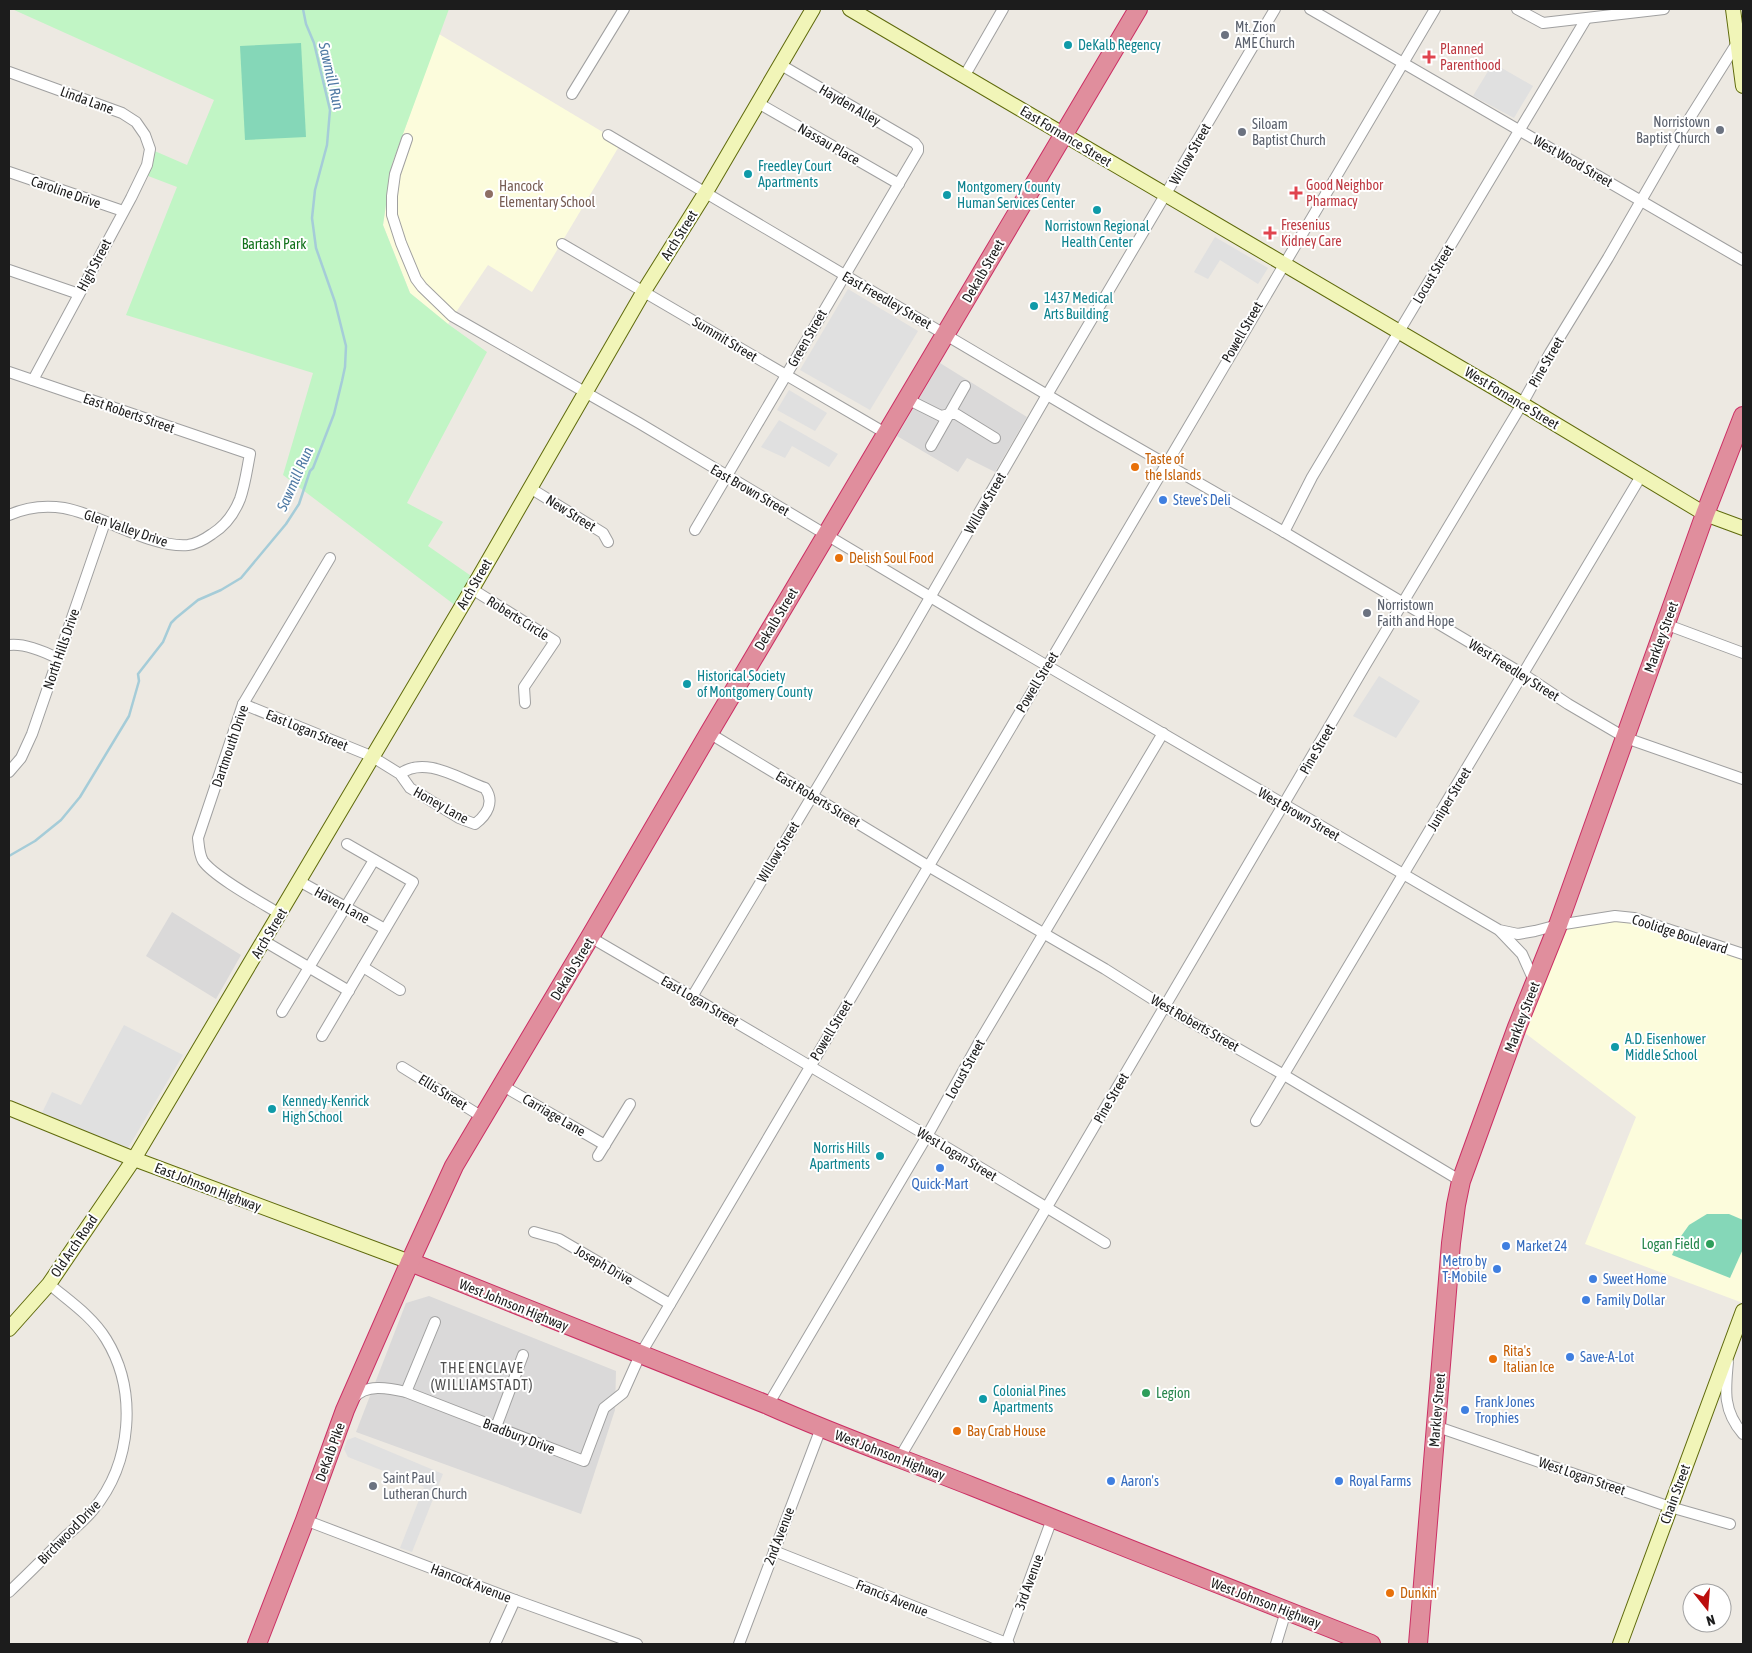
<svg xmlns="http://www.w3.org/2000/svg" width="1752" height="1653" font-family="'Asap Condensed',sans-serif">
<rect width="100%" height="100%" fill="#ede9e2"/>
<!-- residential -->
<g fill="#dad9d9">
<polygon points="940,363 1027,417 995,472 967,458 958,472 897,436"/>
<polygon points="172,912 241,955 216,999 146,956"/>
<polygon points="429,1296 616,1371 615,1410 581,1514 356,1432 406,1303"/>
</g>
<!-- education -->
<g fill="#fcfcdc">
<polygon points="439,34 621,143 532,292 488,265 448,324 410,293 383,225 392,164"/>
<polygon points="1615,916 1743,954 1743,1303 1585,1244 1636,1117 1517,1027 1558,925"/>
</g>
<!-- park -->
<polygon fill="#c1f5c5" points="12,9 449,9 392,164 383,225 410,293 448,324 487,352 407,503 443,522 428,546 477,580 460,609 283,475 313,373 126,315 177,187 143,174 150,149 187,165 214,100"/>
<!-- pitch -->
<g fill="#85d7b8">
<polygon points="301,43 306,137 245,140 240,46"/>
<polygon points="1707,1214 1729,1214 1743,1220 1743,1249 1730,1278 1672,1255 1679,1239 1689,1225"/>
</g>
<!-- parking -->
<g fill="#e0e0e0">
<polygon points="1493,63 1533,86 1514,118 1473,96"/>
<polygon points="1215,237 1268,268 1258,284 1220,260 1208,279 1194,272"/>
<polygon points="848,289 918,331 870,410 800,370"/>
<polygon points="789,390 827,413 815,431 777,410"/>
<polygon points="779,420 838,454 829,467 792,446 785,458 761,447"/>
<polygon points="1379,676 1420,701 1396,738 1353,716"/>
<polygon points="124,1025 183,1055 128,1148 41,1115 52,1092 81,1105"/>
<polygon points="355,1437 443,1474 412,1552 400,1548 424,1487 348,1457 344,1449 347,1440"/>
</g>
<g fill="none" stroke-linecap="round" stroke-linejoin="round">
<!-- stream -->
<polyline stroke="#a5ccd8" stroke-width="2.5" points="9,856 35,841 61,820 80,797 129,716 139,681 138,674 163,642 171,623 176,618 198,600 221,590 241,578 286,524 299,504 310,471 313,468 322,445 334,414 342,381 345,367 346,346 335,302 316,248 312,218 315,190 327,145 330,110 314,43 306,24 303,9"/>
<!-- street casing -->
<g stroke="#a0a0a0" stroke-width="12">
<g id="street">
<polyline points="1310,9 1743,260"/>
<polyline points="1517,9 1543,23 1664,9"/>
<polyline points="9,72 122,113 136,122 145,135 150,149 147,165 131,198 33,380"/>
<polyline points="965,75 1003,9"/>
<polyline points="572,94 624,9"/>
<polyline points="758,103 899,184"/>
<polyline points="608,135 1098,425 1284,532 1523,674 1568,704 1626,738 1743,779"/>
<polyline points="407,139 395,174 392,196 392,215 401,243 416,279 422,287 452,316 639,423 979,626 1499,930 1518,934 1535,931 1558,925 1615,916 1634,918 1743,954"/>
<polyline points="9,172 123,211"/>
<polyline points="562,244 887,434"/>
<polyline points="9,270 79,294"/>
<path d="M 9,372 L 250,454 C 247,469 245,485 240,499 C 234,514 225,526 212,534 C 205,539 196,544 188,545 C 150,548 103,515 64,508 C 45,505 27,507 9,515"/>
<polyline points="907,399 941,416 950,414 956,414 995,438"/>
<polyline points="931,446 965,386"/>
<polyline points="530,488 603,533 608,542"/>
<polyline points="695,530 918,151 918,147 915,143 781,65"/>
<polyline points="1284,532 1312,477 1586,19"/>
<polyline points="472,589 555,641 524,687 525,703"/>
<polyline points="1665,624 1743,653"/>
<path d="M 9,645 C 25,643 43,651 57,658"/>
<path d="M 243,704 L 371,756 L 400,774 L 410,788 L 459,818 L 475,824 C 487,815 495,802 485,788 C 459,779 425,755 400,774"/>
<polyline points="709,733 928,866 1105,969 1165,1007 1284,1075 1461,1181"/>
<polyline points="9,772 21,758 32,734 105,522"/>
<polyline points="299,881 385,929"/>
<path d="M 280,914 C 262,903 214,877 203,861 C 199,854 199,846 198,838 L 243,704 L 330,558"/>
<polyline points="1500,931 1522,954 1535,983"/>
<path d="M 590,937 C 763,1038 935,1139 1105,1243"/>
<polyline points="264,941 349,991"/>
<polyline points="363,967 400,990"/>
<polyline points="692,997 902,646 1047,395 1275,9"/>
<polyline points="282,1012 374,860"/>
<polyline points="322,1036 413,882 347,844"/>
<polyline points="402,1067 484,1118"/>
<polyline points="503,1086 605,1145"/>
<polyline points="1256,1121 1641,476"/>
<polyline points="598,1156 630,1104"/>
<polyline points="534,1232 559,1239 670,1304"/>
<path d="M 1728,1362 C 1725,1391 1723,1411 1743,1434"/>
<polyline points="406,1392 435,1322"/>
<path d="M 353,1399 C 365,1383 389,1388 406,1392 L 584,1461 L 604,1408 L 623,1393 L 640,1355 C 775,1124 912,895 1048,665 C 1176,446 1304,227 1435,9"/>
<polyline points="768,1405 927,1136 981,1039 1163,733"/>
<polyline points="1435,1426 1670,1507 1730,1524"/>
<polyline points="496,1427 523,1355"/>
<polyline points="900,1457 1366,664 1522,404 1550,353 1608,258 1676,140 1737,43"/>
<polyline points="305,1520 515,1600 637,1644"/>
<polyline points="774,1551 1009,1644"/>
<path d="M 9,1592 C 28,1574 47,1555 66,1536 C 75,1528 85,1520 93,1510 C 132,1463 138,1391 106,1339 C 92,1316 69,1301 49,1284"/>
<polyline points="495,1644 515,1600"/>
<polyline points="739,1644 821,1428"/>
<polyline points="1006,1644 1052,1519"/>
<polyline points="1276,1644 1286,1611"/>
</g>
</g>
<!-- secondary casing -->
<g stroke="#5f6a0c" stroke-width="16">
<g id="secondary">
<polyline points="850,9 1522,404 1705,514 1743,528"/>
<polyline points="1733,9 1743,86"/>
<polyline points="9,1108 134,1159 410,1262"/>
<polyline points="9,1329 49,1284 134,1159 472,589 644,291 706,192 813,9"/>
<polyline points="1620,1644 1743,1311"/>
</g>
</g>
<!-- highway casing -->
<g stroke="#cb2f64" stroke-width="20">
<g id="highway">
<path d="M 410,1262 L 768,1405 C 835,1435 903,1459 971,1486 C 1104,1539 1238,1592 1371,1644"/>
<polyline points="257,1644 305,1520 345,1410 410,1262 454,1166 590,937 709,733 1138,9"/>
<polyline points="1418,1644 1451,1243 1456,1205 1461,1181 1517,1027 1558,925 1705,514 1743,416"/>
</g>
</g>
<!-- street -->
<use href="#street" stroke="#fff" stroke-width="10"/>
<!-- secondary -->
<use href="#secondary" stroke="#f1f5b8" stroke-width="14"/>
<!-- highway -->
<use href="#highway" stroke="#e08e9d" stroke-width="18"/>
</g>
<!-- markers -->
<g fill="#6b7280" stroke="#fff" stroke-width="2">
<circle cx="1225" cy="35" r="5"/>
<circle cx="1720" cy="130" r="5"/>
<circle cx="1242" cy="132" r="5"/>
<circle cx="1367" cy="613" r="5"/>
<circle cx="373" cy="1486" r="5"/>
</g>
<g fill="#0f9aa8" stroke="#fff" stroke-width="2">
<circle cx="1068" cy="45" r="5"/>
<circle cx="748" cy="174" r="5"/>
<circle cx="947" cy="195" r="5"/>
<circle cx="1097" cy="210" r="5"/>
<circle cx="1034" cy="306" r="5"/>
<circle cx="687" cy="684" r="5"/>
<circle cx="1615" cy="1047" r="5"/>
<circle cx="272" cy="1109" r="5"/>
<circle cx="880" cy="1156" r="5"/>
<circle cx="983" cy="1399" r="5"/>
</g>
<g fill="#e0444e" stroke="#fff" stroke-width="2">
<path d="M1426.5 49.5h5v5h5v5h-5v5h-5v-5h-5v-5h5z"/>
<path d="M1293.5 185.5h5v5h5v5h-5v5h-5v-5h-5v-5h5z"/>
<path d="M1267.5 225.5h5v5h5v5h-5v5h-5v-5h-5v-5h5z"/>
</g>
<circle fill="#8d6e63" stroke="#fff" stroke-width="2" cx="489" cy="194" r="5"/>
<g fill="#e8710a" stroke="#fff" stroke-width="2">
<circle cx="1135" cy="467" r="5"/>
<circle cx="839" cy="558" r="5"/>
<circle cx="1493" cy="1359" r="5"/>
<circle cx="957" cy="1431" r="5"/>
<circle cx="1390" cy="1593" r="5"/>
</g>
<g fill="#3f7fe0" stroke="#fff" stroke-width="2">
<circle cx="1163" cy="500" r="5"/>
<circle cx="940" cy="1168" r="5"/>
<circle cx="1506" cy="1246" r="5"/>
<circle cx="1497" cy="1269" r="5"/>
<circle cx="1593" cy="1279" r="5"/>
<circle cx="1586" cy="1300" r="5"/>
<circle cx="1570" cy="1357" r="5"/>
<circle cx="1465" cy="1410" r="5"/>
<circle cx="1111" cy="1481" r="5"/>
<circle cx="1339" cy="1481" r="5"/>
</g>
<g fill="#2e9e5b" stroke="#fff" stroke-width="2">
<circle cx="1710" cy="1244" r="5"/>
<circle cx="1146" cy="1393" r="5"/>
</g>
<g text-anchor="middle" stroke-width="4" stroke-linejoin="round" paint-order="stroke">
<!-- worship labels -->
<g font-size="14" fill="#5b616d" stroke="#fff" text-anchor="start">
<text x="1235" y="32">Mt. Zion<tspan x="1235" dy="16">AME Church</tspan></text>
<text x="1710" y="127" text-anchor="end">Norristown<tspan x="1710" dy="16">Baptist Church</tspan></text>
<text x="1252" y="129">Siloam<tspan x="1252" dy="16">Baptist Church</tspan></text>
<text x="1377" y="610">Norristown<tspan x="1377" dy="16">Faith and Hope</tspan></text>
<text x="383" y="1483">Saint Paul<tspan x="383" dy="16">Lutheran Church</tspan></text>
</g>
<!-- culture labels -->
<g font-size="14" fill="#0d838f" stroke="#fff" text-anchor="start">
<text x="1078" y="50">DeKalb Regency</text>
<text x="758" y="171">Freedley Court<tspan x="758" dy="16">Apartments</tspan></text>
<text x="957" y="192">Montgomery County<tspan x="957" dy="16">Human Services Center</tspan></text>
<text x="1097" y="231" text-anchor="middle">Norristown Regional<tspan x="1097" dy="16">Health Center</tspan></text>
<text x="1044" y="303">1437 Medical<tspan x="1044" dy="16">Arts Building</tspan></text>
<text x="697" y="681">Historical Society<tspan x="697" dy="16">of Montgomery County</tspan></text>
<text x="1625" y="1044">A.D. Eisenhower<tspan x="1625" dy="16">Middle School</tspan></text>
<text x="282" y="1106">Kennedy-Kenrick<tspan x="282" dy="16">High School</tspan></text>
<text x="870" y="1153" text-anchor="end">Norris Hills<tspan x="870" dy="16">Apartments</tspan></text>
<text x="993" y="1396">Colonial Pines<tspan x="993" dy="16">Apartments</tspan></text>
</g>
<!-- health labels -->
<g font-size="14" fill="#be3a42" stroke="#fff" text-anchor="start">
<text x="1440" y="54">Planned<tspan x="1440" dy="16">Parenthood</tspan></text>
<text x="1306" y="190">Good Neighbor<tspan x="1306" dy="16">Pharmacy</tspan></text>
<text x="1281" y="230">Fresenius<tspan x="1281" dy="16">Kidney Care</tspan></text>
</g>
<!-- street labels -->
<g font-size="14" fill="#1c1c1c" stroke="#fff">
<text transform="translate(87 100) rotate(20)" y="5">Linda Lane</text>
<text transform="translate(850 105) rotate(30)" y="5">Hayden Alley</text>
<text transform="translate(1066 136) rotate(31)" y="5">East Fornance Street</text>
<text transform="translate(829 144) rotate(30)" y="5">Nassau Place</text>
<text transform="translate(1190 154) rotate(-60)" y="5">Willow Street</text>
<text transform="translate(1573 161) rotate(30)" y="5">West Wood Street</text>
<text transform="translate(66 192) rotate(19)" y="5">Caroline Drive</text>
<text transform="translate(679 235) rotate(-58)" y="5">Arch Street</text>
<text transform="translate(94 265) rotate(-62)" y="5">High Street</text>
<text transform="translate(983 271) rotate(-60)" y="5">Dekalb Street</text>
<text transform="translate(1433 274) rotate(-59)" y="5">Locust Street</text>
<text transform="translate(887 300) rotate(30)" y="5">East Freedley Street</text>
<text transform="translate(1242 332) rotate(-60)" y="5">Powell Street</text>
<text transform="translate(807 338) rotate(-60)" y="5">Green Street</text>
<text transform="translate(725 339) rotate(31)" y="5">Summit Street</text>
<text transform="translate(1546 362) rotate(-60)" y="5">Pine Street</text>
<text transform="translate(1512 398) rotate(31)" y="5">West Fornance Street</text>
<text transform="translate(129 413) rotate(19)" y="5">East Roberts Street</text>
<text transform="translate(750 490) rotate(30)" y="5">East Brown Street</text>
<text transform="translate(985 503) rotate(-60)" y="5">Willow Street</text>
<text transform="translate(571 513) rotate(32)" y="5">New Street</text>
<text transform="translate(126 528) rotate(19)" y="5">Glen Valley Drive</text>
<text transform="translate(474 584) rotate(-60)" y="5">Arch Street</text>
<text transform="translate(518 618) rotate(32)" y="5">Roberts Circle</text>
<text transform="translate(776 619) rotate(-59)" y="5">Dekalb Street</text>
<text transform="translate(1661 637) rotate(-70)" y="5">Markley Street</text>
<text transform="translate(61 649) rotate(-71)" y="5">North Hills Drive</text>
<text transform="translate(1514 670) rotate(32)" y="5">West Freedley Street</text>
<text transform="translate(1037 682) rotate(-59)" y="5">Powell Street</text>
<text transform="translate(307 730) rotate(22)" y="5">East Logan Street</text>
<text transform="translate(230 746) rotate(-71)" y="5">Dartmouth Drive</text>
<text transform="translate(1317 749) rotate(-60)" y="5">Pine Street</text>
<text transform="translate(818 799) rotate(31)" y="5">East Roberts Street</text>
<text transform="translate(1449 799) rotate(-59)" y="5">Juniper Street</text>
<text transform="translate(441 805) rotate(29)" y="5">Honey Lane</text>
<text transform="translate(1299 814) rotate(30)" y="5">West Brown Street</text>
<text transform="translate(778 852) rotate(-59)" y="5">Willow Street</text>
<text transform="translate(342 905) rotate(29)" y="5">Haven Lane</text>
<text transform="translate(269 933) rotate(-59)" y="5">Arch Street</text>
<text transform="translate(1680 934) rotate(18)" y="5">Coolidge Boulevard</text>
<text transform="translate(572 969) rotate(-59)" y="5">Dekalb Street</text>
<text transform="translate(700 1001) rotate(30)" y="5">East Logan Street</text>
<text transform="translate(1522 1017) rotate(-69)" y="5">Markley Street</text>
<text transform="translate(1195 1023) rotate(30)" y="5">West Roberts Street</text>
<text transform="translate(831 1030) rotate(-59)" y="5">Powell Street</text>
<text transform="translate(965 1069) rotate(-61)" y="5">Locust Street</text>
<text transform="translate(443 1092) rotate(32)" y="5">Ellis Street</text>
<text transform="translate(1111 1098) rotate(-60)" y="5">Pine Street</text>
<text transform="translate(554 1115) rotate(30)" y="5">Carriage Lane</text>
<text transform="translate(957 1154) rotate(31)" y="5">West Logan Street</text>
<text transform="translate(208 1187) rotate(21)" y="5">East Johnson Highway</text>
<text transform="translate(74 1246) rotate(-56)" y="5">Old Arch Road</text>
<text transform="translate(604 1265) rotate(30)" y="5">Joseph Drive</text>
<text transform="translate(514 1305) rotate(22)" y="5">West Johnson Highway</text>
<text transform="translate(1437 1410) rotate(-85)" y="5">Markley Street</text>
<text transform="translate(519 1436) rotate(21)" y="5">Bradbury Drive</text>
<text transform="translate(330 1452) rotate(-70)" y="5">DeKalb Pike</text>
<text transform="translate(890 1455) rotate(21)" y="5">West Johnson Highway</text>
<text transform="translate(1582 1476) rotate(19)" y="5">West Logan Street</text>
<text transform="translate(1675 1494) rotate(-70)" y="5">Chain Street</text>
<text transform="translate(69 1532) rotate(-46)" y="5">Birchwood Drive</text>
<text transform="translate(779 1536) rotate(-69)" y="5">2nd Avenue</text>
<text transform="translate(1029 1582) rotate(-70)" y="5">3rd Avenue</text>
<text transform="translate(471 1583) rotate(21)" y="5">Hancock Avenue</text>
<text transform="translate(892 1598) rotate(22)" y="5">Francis Avenue</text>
<text transform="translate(1266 1603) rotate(21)" y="5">West Johnson Highway</text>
</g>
<!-- education labels -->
<g font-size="14" fill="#785e54" stroke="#fff" text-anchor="start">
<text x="499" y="191">Hancock<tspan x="499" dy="16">Elementary School</tspan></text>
</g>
<!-- park labels -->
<g font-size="14" fill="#12721b" stroke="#fff">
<text x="274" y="249">Bartash Park</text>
</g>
<!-- food labels -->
<g font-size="14" fill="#c56008" stroke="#fff" text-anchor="start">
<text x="1145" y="464">Taste of<tspan x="1145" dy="16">the Islands</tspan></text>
<text x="849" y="563">Delish Soul Food</text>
<text x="1503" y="1356">Rita's<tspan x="1503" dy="16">Italian Ice</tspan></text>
<text x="967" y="1436">Bay Crab House</text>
<text x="1400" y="1598">Dunkin'</text>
</g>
<!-- shop labels -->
<g font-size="14" fill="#366cbe" stroke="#fff" text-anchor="start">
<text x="1173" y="505">Steve's Deli</text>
<text x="940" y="1189" text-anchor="middle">Quick-Mart</text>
<text x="1516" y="1251">Market 24</text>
<text x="1487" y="1266" text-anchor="end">Metro by<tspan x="1487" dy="16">T-Mobile</tspan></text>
<text x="1603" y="1284">Sweet Home</text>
<text x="1596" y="1305">Family Dollar</text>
<text x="1580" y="1362">Save-A-Lot</text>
<text x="1475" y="1407">Frank Jones<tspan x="1475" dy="16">Trophies</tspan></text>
<text x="1121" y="1486">Aaron's</text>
<text x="1349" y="1486">Royal Farms</text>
</g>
<!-- leisure labels -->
<g font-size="14" fill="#27864d" stroke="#fff" text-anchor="end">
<text x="1700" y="1249">Logan Field</text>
<text x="1156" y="1398" text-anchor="start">Legion</text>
</g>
<!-- water labels -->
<g font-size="15" font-style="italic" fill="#507aa4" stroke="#fff">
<text transform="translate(331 76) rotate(77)" y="5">Sawmill Run</text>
<text transform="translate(295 479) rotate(-66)" y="5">Sawmill Run</text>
</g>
<!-- neighbourhood labels -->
<g font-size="15" letter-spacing="1" fill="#4f4f4f" stroke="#fff">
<text x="482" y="1373">THE ENCLAVE<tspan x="482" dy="17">(WILLIAMSTADT)</tspan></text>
</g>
</g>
<!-- border -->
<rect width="1752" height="1653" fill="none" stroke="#1c1c1c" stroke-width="20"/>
<!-- north arrow -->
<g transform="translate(1707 1608) rotate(163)"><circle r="24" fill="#ffffff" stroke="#a4a4a4"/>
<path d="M0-4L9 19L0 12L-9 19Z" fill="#bb0e0d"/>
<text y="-8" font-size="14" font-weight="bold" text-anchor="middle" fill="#1c1c1c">N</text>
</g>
</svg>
